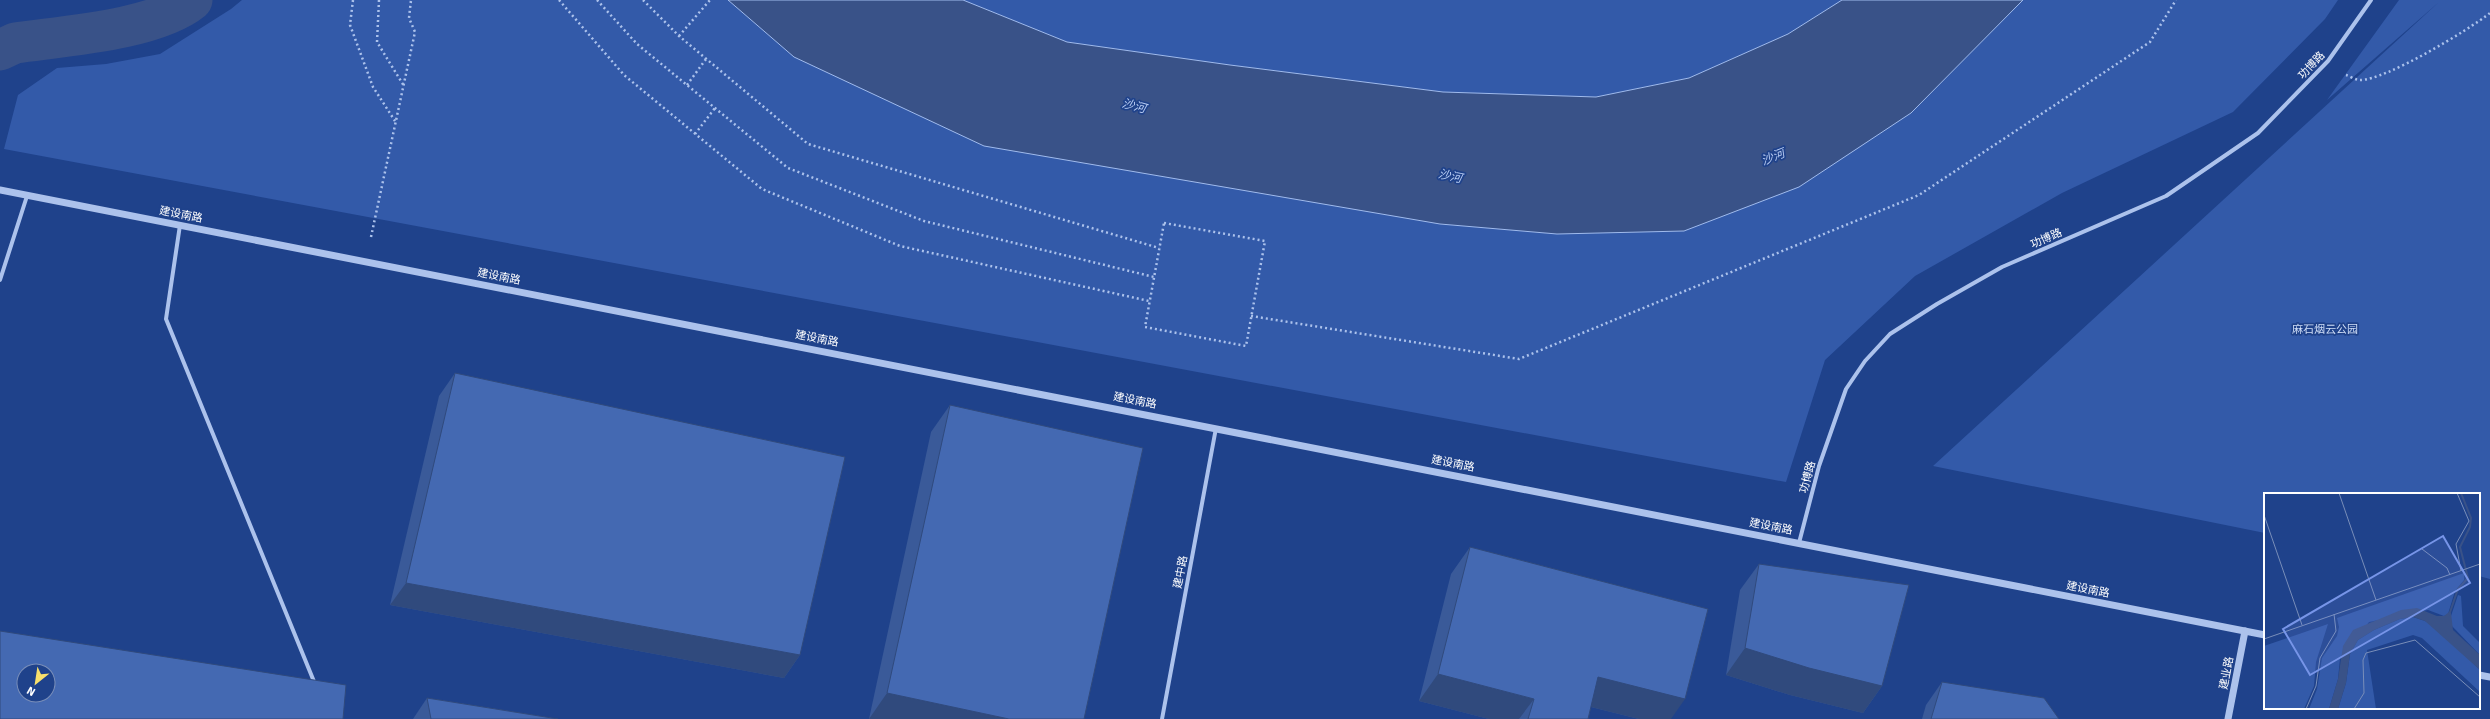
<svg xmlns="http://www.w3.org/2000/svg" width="2490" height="719" font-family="Signika,'Noto Sans SC',sans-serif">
<rect width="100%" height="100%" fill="#1f428b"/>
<!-- green -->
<g fill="#335aa9">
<polygon points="242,0 728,0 794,57 1440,224 1557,234 1684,231 1911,113 2023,0 2338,0 2325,19 2233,112 2062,193 1915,276 1825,360 1786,482 4,149 18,95 57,68 106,64 160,54 231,9"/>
<polygon points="963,0 1842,0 1788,34 1689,78 1596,97 1443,92 1230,65 1067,42"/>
<polygon points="2399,0 2490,0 2490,579 2479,576 2479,494 2265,494 2265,533 1933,466 2439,2 2327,100"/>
</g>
<!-- water -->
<polygon fill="#395288" stroke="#a0bbed" points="728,0 963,0 1067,42 1230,65 1443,92 1596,97 1689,78 1788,34 1842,0 2023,0 1911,113 1799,187 1684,231 1557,234 1440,224 984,146 794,57"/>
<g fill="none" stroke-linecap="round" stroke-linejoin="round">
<!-- canal -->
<path stroke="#395288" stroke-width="41" d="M 0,50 L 15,43 C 63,36 155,30 192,0"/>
<!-- path -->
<g stroke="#acc2ec" stroke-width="2.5" stroke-dasharray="2 3" stroke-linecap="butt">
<polyline points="353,0 350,25 373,87 395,121"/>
<polyline points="379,0 377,42 404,86"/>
<polyline points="559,0 624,75 762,189 900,246 1149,301"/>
<polyline points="597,0 637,44 788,168 924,221 1154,277"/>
<polyline points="643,0 679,36 808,144 1159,248"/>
<polyline points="679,36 710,0"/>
<path d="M 2346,75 C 2350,76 2355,80 2360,80 C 2386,80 2467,31 2490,13"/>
<polyline points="687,85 706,59"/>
<polyline points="695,134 715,108"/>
<polygon points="1164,223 1265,241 1246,346 1145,327"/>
<polyline points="371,237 415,32 409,18 411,0"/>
<polyline points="1251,316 1519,359 1919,195 2150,42 2176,0"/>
</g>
<!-- minor -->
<g stroke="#acc2ec" stroke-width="4">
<polyline points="180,225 166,319 315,684"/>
<polyline points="0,280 27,196"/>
<polyline points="1799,543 1819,466 1846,389 1865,361 1890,334 1937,304 2002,267 2166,196 2258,133 2328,61 2371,0"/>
<polyline points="1162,719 1216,428"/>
</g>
<!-- tertiary -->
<g stroke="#acc2ec" stroke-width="7">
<polyline points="0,190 2265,635"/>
<polyline points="2479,675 2490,677"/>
<polyline points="2228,719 2245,631"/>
</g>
</g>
<!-- wall -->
<g fill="#3a5a99">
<polygon points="455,373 800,655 784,678 390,605 439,396"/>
<polygon points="950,405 1084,719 869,719 931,432"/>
<polygon points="1470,547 1671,719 1639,719 1591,707 1588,719 1489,719 1419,701 1451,574"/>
<polygon points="1759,564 1882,686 1863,713 1790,695 1726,675 1740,590"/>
<polygon points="1942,682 2059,719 1922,719 1926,705"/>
<polygon points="427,698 558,719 413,719"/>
</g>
<!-- shaded-wall -->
<g fill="#304a7d">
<polygon points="406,583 800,655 784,678 390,605"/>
<polygon points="1745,648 1882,686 1863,713 1790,695 1726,675"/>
<polygon points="1438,674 1534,699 1519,719 1489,719 1419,701"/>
<polygon points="1598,677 1685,699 1671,719 1639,719 1579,704"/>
<polygon points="887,693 1009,719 869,719"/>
</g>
<!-- building -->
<g fill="#4469b2" stroke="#304a7d" fill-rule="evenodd">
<polygon points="455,373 845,457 800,655 406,583"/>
<polygon points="950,405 1143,448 1084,719 1009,719 887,693"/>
<polygon points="1470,547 1708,609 1685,699 1598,677 1588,719 1528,719 1534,699 1438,674"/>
<polygon points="1759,564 1909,585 1882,686 1809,668 1745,648"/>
<path d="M 0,631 L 346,685 L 343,719 L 0,719 ZM 24,671 L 48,671 L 48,695 L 24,695 Z"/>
<polygon points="1942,682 2044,698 2059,719 1931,719"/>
<polygon points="427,698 558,719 431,719"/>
</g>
<g text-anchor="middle" stroke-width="3.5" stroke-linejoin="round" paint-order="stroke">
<!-- street labels -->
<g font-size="11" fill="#fff" stroke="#1f428b">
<text transform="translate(2311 65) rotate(-47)" y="4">功博路</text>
<text transform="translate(181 214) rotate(11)" y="4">建设南路</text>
<text transform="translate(2046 238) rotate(-24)" y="4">功博路</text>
<text transform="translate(499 276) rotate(11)" y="4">建设南路</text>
<text transform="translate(817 338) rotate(11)" y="4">建设南路</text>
<text transform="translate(1135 400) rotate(11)" y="4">建设南路</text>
<text transform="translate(1453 463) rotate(11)" y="4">建设南路</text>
<text transform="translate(1807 477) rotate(-75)" y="4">功博路</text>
<text transform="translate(1771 526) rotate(11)" y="4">建设南路</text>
<text transform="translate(1180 572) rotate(-79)" y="4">建中路</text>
<text transform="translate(2088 589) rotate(11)" y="4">建设南路</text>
<text transform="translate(2226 673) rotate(-79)" y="4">建业路</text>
</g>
<!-- park labels -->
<g font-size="11" fill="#d1dff8" stroke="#1f428b">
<text x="2325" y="333">麻石烟云公园</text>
</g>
<!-- water labels -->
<g font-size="12" font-style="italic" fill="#b8ccf3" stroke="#1f428b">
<text transform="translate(1134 106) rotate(15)" y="4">沙河</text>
<text transform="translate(1773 157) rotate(-22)" y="4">沙河</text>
<text transform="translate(1450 176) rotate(12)" y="4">沙河</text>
</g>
</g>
<!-- overview -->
<g transform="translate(2264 493)">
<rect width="216" height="216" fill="#1f428b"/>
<path d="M 200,80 L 200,87 L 191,98 L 184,121 L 180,123 L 164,117 L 105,129 L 76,165 L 74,186 L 65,216 L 45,216 L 53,196 L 58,165 L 73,143 L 75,134 L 73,125 ZM 194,102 L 197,103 L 199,133 L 216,150 L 216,162 L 187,132 L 187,123 ZM 149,124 L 161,128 L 173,135 L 216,177 L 216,199 L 158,145 L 149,142 L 103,157 L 112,216 L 74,216 L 82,190 L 86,161 L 94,147 L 110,137 L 136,126 ZM 64,131 L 52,169 L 50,193 L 40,216 L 0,216 L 0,153 Z" fill="#335aa9"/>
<path d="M 153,115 L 173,123 L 180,123 L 185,119 L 187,120 L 189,137 L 216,162 L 216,177 L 161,128 L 149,124 L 136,126 L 110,137 L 94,147 L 86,161 L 82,190 L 74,216 L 65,216 L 74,186 L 79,153 L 89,137 L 137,117 Z" fill="#395288"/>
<path fill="none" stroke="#395288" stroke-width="2" d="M 185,122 L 194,96 L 204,85 L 196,54 L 206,34 L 207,25 L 197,0"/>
<path fill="none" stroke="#798eb9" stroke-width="1" d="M 75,0 L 112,107M 193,0 L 205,28 L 192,51 L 197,78M 0,22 L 38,132M 158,56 L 183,75 L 186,82M 0,146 L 216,71M 42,216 L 52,193 L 56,165 L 72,138 L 70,121M 90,216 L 100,200 L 99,167 L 102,160 L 151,147 L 216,204"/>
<path fill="#7795e8" fill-opacity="0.15" stroke="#7795e8" stroke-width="2" d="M 179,43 L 206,90 L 46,182 L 19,136 Z"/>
<rect width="216" height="216" fill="none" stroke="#fff" stroke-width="2"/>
</g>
<!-- north arrow -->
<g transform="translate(36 683) rotate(210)"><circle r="19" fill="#1f428b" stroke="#798eb9"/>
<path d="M0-3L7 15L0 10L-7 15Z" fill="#f9e06c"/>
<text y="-6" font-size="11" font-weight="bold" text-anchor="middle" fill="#ffffff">N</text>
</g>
</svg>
